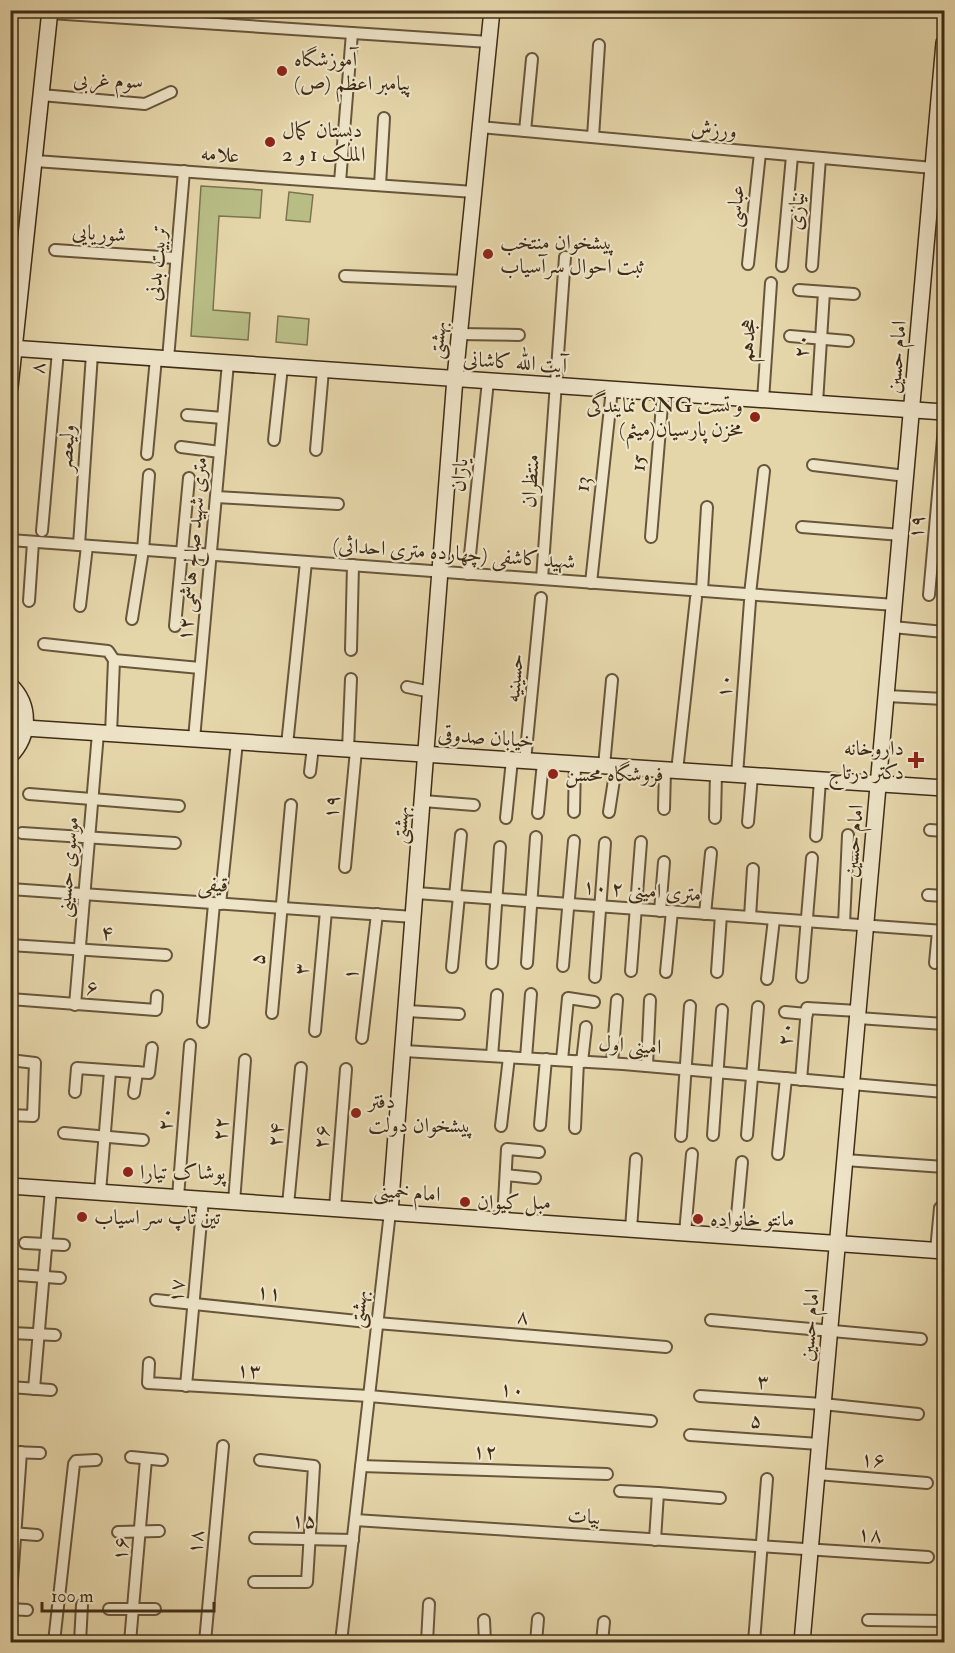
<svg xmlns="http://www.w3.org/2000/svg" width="955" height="1653" font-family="'IM FELL Double Pica',Amiri,serif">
<rect width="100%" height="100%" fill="#e5d6aa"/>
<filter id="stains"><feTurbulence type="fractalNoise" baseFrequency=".00333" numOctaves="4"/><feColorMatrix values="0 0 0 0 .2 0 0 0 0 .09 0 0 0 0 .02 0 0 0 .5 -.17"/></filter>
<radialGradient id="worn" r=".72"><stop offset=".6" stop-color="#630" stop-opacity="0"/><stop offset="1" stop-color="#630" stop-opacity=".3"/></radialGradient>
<!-- green -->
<g fill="#b8bd86" stroke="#7c744e" stroke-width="1.5">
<polygon points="201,186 262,190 260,218 219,216 213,310 250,313 248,340 191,336"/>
<polygon points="289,192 313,195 310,222 286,220"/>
<polygon points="278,316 309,319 307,345 276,342"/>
</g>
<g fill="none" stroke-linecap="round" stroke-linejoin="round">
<!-- street casing -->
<g stroke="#68563b" stroke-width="14">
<g id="street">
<polyline points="50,13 489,42"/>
<polyline points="41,95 145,104 171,92"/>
<polyline points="480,127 944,169"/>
<polyline points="525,131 532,59"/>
<polyline points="593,137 599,45"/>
<polyline points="35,161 474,192"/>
<polyline points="340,182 352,33"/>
<polyline points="380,185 384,118"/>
<polyline points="55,250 176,258"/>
<polyline points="748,264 760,153"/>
<polyline points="782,266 792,156"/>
<polyline points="812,266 820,158"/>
<polyline points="345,276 465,281"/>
<polyline points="799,290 854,294"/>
<polyline points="459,334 519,335"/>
<polyline points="790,336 848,341"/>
<polyline points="168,359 184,171"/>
<polyline points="763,400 771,283"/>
<polyline points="817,403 824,292"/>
<polyline points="187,415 223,418"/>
<polyline points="274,440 282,367"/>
<polyline points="181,447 220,452"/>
<polyline points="316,450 323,370"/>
<polyline points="147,454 156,358"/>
<polyline points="813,465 906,476"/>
<polyline points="216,497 338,504"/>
<polyline points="802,527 901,535"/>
<polyline points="42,531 58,351"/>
<polyline points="651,537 663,393"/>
<polyline points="10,540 895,605"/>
<polyline points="79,545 92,354"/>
<polyline points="468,574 488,381"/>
<polyline points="542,579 565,257"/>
<polyline points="591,583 612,389"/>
<polyline points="702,591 707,507"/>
<polyline points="750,594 764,471"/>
<polyline points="929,595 944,427"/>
<polyline points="29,601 33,542"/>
<polyline points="80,606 87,546"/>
<polyline points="132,619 143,550 149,475"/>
<polyline points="175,626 189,478"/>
<polyline points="893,627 944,632"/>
<polyline points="44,644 108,651 114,660 111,734"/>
<polyline points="351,650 353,565"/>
<polyline points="114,660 200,668"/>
<polyline points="407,687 431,692"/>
<polyline points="887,696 944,699"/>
<polyline points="194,739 228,363"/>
<polyline points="287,745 306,562"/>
<polyline points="348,749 351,679"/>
<polyline points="525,761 541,598"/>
<polyline points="604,766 612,680"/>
<polyline points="677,771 696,598"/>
<polyline points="310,772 313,747"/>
<polyline points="737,775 750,601"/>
<polyline points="29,794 179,806"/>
<polyline points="423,801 474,805"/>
<polyline points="664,809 665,770"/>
<polyline points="574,812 575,764"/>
<polyline points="609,812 616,767"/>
<polyline points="538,813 543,762"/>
<polyline points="506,818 512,760"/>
<polyline points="715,818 716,773"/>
<polyline points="748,822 752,776"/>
<polyline points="930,830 944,831"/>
<polyline points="22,833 175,843"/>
<polyline points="816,836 820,780"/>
<polyline points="345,867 356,750"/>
<polyline points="10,889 414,917"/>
<polyline points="416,893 944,931"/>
<polyline points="928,895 944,896"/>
<polyline points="455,896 461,835"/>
<polyline points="220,904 237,742"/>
<polyline points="660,911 664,862"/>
<polyline points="705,914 711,853"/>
<polyline points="750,917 753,869"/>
<polyline points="844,924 848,835"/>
<polyline points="10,945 166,955"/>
<polyline points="492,963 500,847"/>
<polyline points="527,963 536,837"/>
<polyline points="935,963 938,931"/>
<polyline points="563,966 574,841"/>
<polyline points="452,967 459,896"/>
<polyline points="631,971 641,842"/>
<polyline points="666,972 672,911"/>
<polyline points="717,972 721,915"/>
<polyline points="595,977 605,843"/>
<polyline points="802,977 812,858"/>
<polyline points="767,979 774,919"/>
<polyline points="10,999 156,1010 157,996"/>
<polyline points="75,1005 98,733"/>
<polyline points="407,1011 459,1014"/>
<polyline points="785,1012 807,1014"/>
<polyline points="272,1013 291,805"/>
<polyline points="858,1018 944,1024"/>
<polyline points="203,1022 214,904"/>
<polyline points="315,1031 326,911"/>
<polyline points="362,1038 377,914"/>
<polyline points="404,1051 623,1064 944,1092"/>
<polyline points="492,1056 497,995"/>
<polyline points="526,1058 531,994"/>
<polyline points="10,1060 35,1063 33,1116 10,1115"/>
<polyline points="562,1060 568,998 594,1002"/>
<polyline points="582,1062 586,1027"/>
<polyline points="612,1063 617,1000"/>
<polyline points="647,1066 650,1000"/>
<polyline points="801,1080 807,1008 858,1011"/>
<polyline points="75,1092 77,1068 149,1073 152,1048"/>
<polyline points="134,1093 137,1072"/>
<polyline points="540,1125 546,1059"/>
<polyline points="501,1126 509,1057"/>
<polyline points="575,1128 578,1061"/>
<polyline points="64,1133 143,1140"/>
<polyline points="713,1135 722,1010"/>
<polyline points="747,1135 758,1007"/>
<polyline points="681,1136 690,1006"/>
<polyline points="778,1154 786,1078"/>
<polyline points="845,1160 944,1167"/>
<polyline points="506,1175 535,1178"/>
<polyline points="100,1192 110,1071"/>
<polyline points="178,1197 190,1045"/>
<polyline points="234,1202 245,1060"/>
<polyline points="288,1205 301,1068"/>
<polyline points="335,1208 346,1069"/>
<polyline points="503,1220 507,1149 539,1152"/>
<polyline points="631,1229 636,1159"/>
<polyline points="685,1233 692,1154"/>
<polyline points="735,1237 742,1162"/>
<polyline points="25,1243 64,1245"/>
<polyline points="936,1251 940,1208"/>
<polyline points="18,1275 60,1278"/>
<polyline points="156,1300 377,1323 666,1347"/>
<polyline points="711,1320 921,1339"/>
<polyline points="11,1333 55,1335"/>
<polyline points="149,1363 148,1383 369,1396 651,1421"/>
<polyline points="186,1386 203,1199"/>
<polyline points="10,1387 51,1390"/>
<polyline points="34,1389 51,1189"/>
<polyline points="700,1396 823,1404 918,1414"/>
<polyline points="690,1435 819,1444"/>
<polyline points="10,1452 40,1453"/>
<polyline points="131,1457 162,1460"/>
<polyline points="361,1466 607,1474"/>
<polyline points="817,1474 927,1483"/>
<polyline points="620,1491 658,1493 655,1540"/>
<polyline points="658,1493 720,1498"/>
<polyline points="355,1520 928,1557"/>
<polyline points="118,1532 159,1531"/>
<polyline points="11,1533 37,1535"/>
<polyline points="255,1538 353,1540"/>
<polyline points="254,1582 307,1582 314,1466 260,1460"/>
<polyline points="10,1609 21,1452"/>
<polyline points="10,1609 27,1610"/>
<polyline points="109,1609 155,1609"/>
<polyline points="484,1620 485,1642"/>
<polyline points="868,1620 944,1621"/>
<polyline points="54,1642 74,1464 76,1461 96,1460"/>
<polyline points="80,1642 82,1605"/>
<polyline points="130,1642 146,1459"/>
<polyline points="205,1642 223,1446"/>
<polyline points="341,1642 390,1212"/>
<polyline points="427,1642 429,1604"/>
<polyline points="536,1642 538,1619"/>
<polyline points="602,1642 604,1622"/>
<polyline points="754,1642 767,1479"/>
</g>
</g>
<!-- secondary casing -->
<g stroke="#3f2c16" stroke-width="18">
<g id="secondary">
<polyline points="10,348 944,412"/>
<polyline points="10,387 50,10"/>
<path d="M 10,685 C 31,705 30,736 10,756"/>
<polyline points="25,728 944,788"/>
<polyline points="10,1186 944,1251"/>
<polyline points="390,1212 455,378 492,10"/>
<polyline points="802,1642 944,43"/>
</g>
</g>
<!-- street -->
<use href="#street" stroke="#eee4c8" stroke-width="10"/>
<!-- secondary -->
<use href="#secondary" stroke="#eee4c8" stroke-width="15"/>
</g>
<!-- markers -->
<g fill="#8f2418" stroke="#eee4c8" stroke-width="2">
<circle cx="282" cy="71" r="6"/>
<circle cx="270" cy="142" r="6"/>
<circle cx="488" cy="254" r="6"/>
<circle cx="755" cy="417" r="6"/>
<path d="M913 751h6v6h6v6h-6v6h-6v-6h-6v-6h6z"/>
<circle cx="553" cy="774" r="6"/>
<circle cx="356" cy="1113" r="6"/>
<circle cx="128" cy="1172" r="6"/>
<circle cx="465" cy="1202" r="6"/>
<circle cx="82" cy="1217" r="6"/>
<circle cx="698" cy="1219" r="6"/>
</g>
<g text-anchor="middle" stroke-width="4.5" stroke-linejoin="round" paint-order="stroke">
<!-- poi labels -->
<g font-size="21" fill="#3f2c16" stroke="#eee4c8" text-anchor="start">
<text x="294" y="66">آموزشگاه<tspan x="294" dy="24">پیامبر اعظم (ص)</tspan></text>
<text x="282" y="137">دبستان کمال<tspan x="282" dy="24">الملک 1 و 2</tspan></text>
<text x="500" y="249">پیشخوان منتخب<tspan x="500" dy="24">ثبت احوال سرآسیاب</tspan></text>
<text x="743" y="412" text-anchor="end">نمایندگی CNG و تست<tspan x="743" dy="24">مخزن پارسیان(میثم)</tspan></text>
<text x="904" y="755" text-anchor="end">داروخانه<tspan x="904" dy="24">دکتر درتاج</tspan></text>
<text x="565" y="781">فروشگاه محسن</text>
<text x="368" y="1108">دفتر<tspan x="368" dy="24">پیشخوان دولت</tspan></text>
<text x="140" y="1179">پوشاک تیارا</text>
<text x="477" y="1209">مبل کیوان</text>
<text x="94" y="1224">تین تاپ سر اسیاب</text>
<text x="710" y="1226">مانتو خانواده</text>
</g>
<!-- street labels -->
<g font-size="21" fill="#3f2c16" stroke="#eee4c8">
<text transform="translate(108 80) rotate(2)" y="7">سوم غربی</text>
<text transform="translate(714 129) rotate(5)" y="7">ورزش</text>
<text transform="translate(220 154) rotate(4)" y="7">علامه</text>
<text transform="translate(735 206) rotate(-84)" y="7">عباسی</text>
<text transform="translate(796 211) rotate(-86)" y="7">نیازی</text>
<text transform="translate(99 233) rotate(4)" y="7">شوریایی</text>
<text transform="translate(156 263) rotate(-85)" y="7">تربیت بدنی</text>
<text transform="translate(437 340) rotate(-84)" y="7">بهشتی</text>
<text transform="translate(747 340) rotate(-86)" y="7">هجدهم</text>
<text transform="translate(801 346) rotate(-86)" y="7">۲۰</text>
<text transform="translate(896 357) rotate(-85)" y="7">امام حسین</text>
<text transform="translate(515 362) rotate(4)" y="7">آیت الله کاشانی</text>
<text transform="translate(37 368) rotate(-85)" y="7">۸</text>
<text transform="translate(66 448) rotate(-86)" y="7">ولیعصر</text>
<text transform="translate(638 463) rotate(-85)" y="7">15</text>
<text transform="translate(459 475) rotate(-84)" y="7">یاران</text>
<text transform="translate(530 481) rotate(-86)" y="7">منتظران</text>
<text transform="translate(582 484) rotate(-84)" y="7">13</text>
<text transform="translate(916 527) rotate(-85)" y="7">۱۹</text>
<text transform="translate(192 549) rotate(-85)" y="7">۱۲ متری شهید صالح هاشمی</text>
<text transform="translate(454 553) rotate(4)" y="7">شهید کاشفی (چهارده متری احداثی)</text>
<text transform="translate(514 678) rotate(-85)" y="7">حسینیه</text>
<text transform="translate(724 686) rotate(-86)" y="7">۱۰</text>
<text transform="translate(486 737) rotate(4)" y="7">خیابان صدوقی</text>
<text transform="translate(331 807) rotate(-85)" y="7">۱۹</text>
<text transform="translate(400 825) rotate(-86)" y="7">بهشتی</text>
<text transform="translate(853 841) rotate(-85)" y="7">امام حسین</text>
<text transform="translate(67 867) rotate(-85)" y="7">موسوی حسینی</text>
<text transform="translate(213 884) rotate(4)" y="7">قیفی</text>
<text transform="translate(642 890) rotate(4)" y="7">۱۰ متری امینی ۲</text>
<text transform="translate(107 932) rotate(3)" y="7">۴</text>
<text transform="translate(257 959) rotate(-85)" y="7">۵</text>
<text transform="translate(301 969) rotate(-85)" y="7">۳</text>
<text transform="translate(350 974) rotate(-83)" y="7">۱</text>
<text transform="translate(92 987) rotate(4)" y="7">۶</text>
<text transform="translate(785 1034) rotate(-85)" y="7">۲۰</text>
<text transform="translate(630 1045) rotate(4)" y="7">امینی اول</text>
<text transform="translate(165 1119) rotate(-85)" y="7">۲۰</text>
<text transform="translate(220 1129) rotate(-85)" y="7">۲۲</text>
<text transform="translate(275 1135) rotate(-85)" y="7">۲۴</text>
<text transform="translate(321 1137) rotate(-85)" y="7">۲۶</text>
<text transform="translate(407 1192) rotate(4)" y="7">امام خمینی</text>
<text transform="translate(176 1291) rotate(-85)" y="7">۱۷</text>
<text transform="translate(269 1292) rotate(6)" y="7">۱۱</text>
<text transform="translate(358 1309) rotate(-84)" y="7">بهشتی</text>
<text transform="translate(523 1316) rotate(5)" y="7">۸</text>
<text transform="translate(809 1325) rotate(-85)" y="7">امام حسین</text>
<text transform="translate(249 1370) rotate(3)" y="7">۱۳</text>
<text transform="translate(763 1381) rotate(4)" y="7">۳</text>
<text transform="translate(512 1389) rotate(5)" y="7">۱۰</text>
<text transform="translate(756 1420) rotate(4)" y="7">۵</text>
<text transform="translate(485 1451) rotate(2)" y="7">۱۲</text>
<text transform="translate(873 1459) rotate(4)" y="7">۱۶</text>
<text transform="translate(584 1516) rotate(4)" y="7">بیات</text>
<text transform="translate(304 1520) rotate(1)" y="7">۱۵</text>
<text transform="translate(870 1534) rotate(3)" y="7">۱۸</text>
<text transform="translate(195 1542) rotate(-85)" y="7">۱۸</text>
<text transform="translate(120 1549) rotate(-85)" y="7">۱۶</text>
</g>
</g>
<!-- margin -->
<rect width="955" height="1653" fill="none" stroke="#e5d6aa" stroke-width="36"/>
<rect x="12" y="12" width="931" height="1629" fill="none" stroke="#3f2c16" stroke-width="3"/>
<rect x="18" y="18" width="919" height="1617" fill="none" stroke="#3f2c16" stroke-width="1.5"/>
<!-- scale -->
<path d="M42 1602v9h172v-9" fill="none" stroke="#3f2c16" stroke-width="3"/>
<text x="51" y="1602" font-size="18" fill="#3f2c16" stroke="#eee4c8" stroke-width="4.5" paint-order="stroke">100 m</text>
<rect width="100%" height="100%" filter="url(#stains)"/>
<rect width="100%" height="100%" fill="url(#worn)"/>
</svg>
